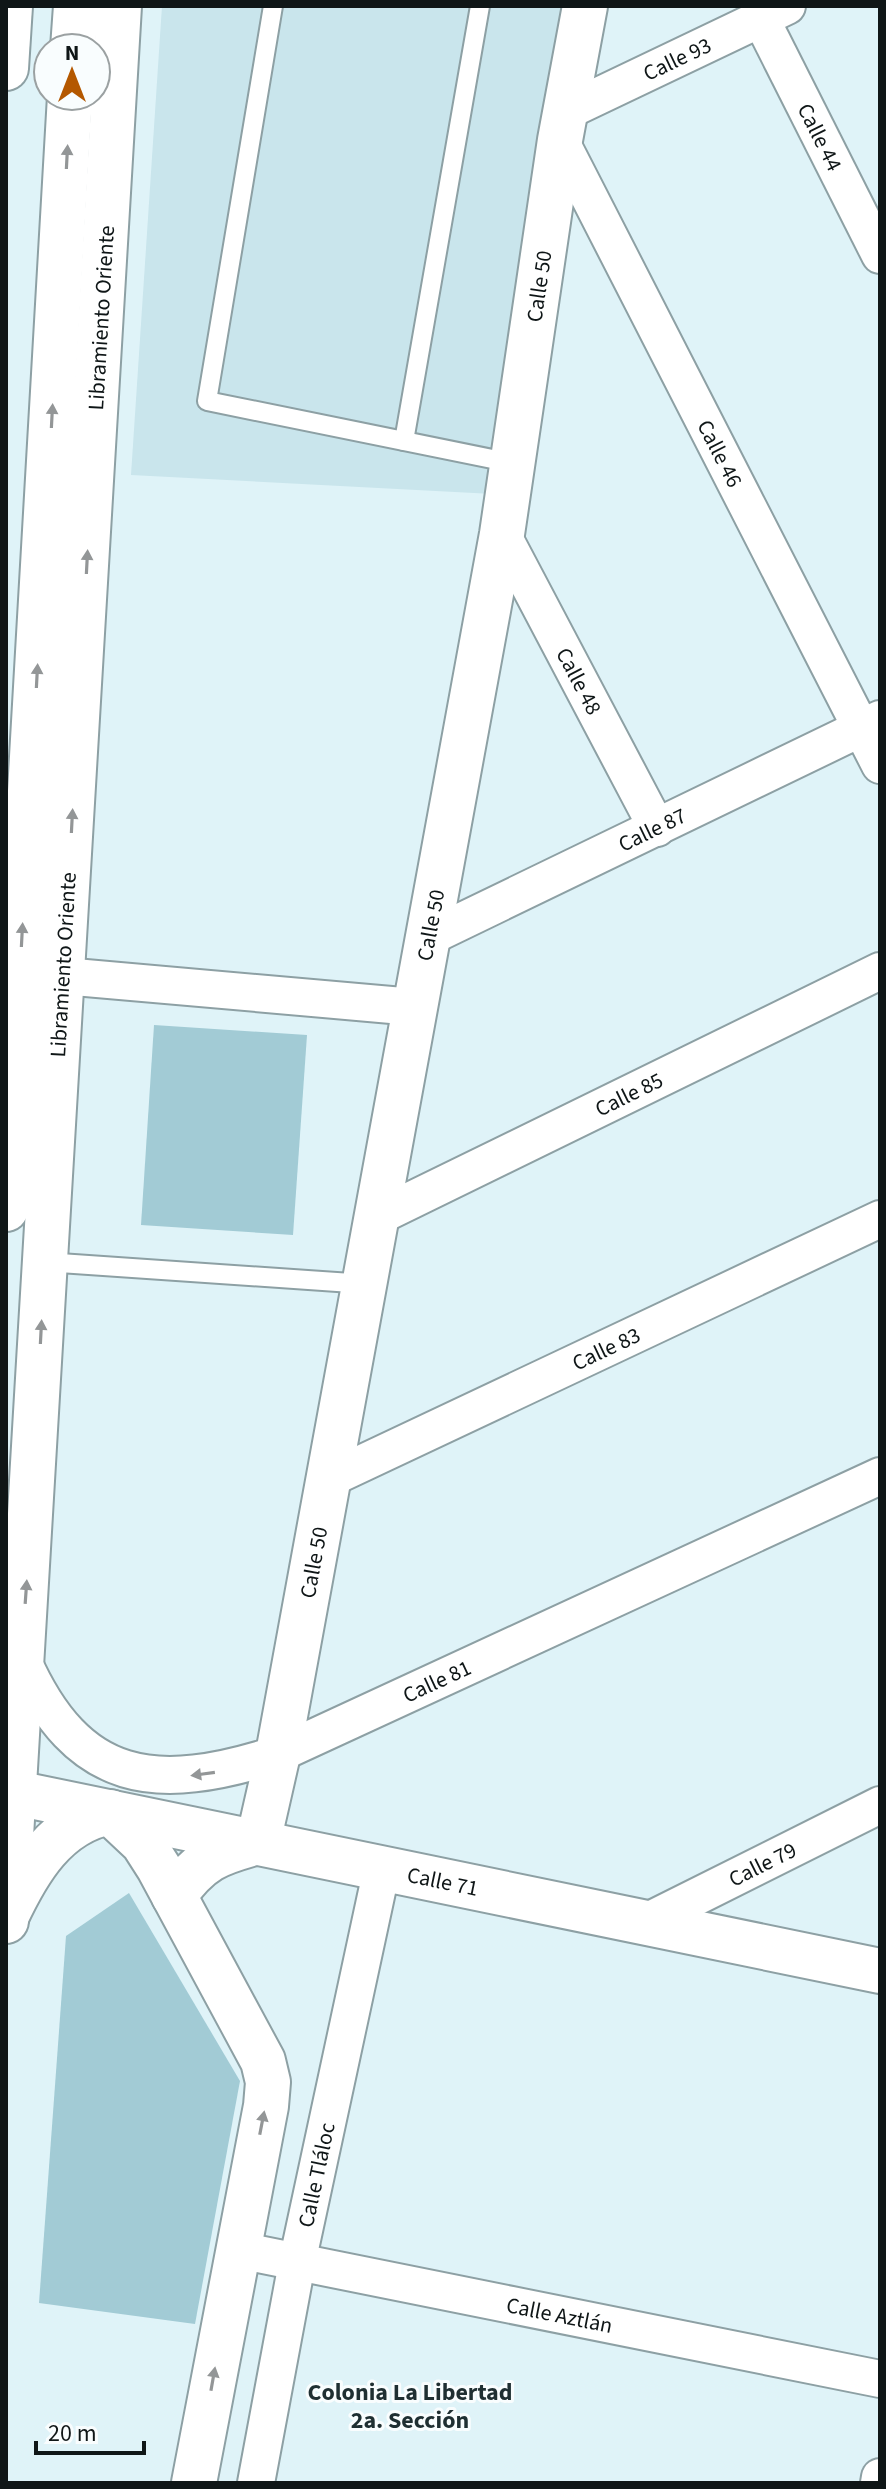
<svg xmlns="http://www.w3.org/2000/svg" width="886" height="2489" font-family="'Source Sans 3',sans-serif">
<rect width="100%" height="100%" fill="#dff3f8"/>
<!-- built -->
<polygon fill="#c9e5ec" points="162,6 573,6 493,494 131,475"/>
<!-- building -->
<g fill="#a2cbd5">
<polygon points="154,1025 307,1035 293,1235 141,1225"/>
<polygon points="129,1893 240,2081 195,2324 39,2303 66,1936"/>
</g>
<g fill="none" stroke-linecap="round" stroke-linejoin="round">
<!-- service casing -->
<g stroke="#8da0a4" stroke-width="22">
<g id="service">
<polyline points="273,6 207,401 512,463"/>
<polyline points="404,441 480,6"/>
<polyline points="45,1262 366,1284"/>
</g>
</g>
<!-- minor casing -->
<g stroke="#8da0a4" stroke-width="40">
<g id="minor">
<path id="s1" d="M 761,19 L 880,255"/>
<path id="s2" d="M 565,112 L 787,6"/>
<path id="s3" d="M 560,140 L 880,765"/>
<path id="s4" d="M 502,534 L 657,828"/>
<path id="s5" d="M 425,939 L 880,719"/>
<polyline points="63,976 414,1007"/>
<path id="s6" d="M 379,1216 L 880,971"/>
<path id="s7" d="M 331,1478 L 880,1219"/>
<path id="s8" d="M 22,1659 C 78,1786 156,1793 278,1754 L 880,1476"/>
<path id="s9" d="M 646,1922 L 880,1805"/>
<path id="s10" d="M 238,2250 L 880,2379"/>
<path id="s11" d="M 256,2483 L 297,2263 L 382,1868"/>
<polyline points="879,2483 880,2477"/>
</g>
</g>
<!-- tertiary casing -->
<g stroke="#8da0a4" stroke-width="48">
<g id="tertiary">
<path id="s12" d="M 6,1791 L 880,1971"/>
<path id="s13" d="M 174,1896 C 200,1859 217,1853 258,1842 L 278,1754 L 502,534 L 560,140 L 585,6"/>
<path d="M 6,1917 C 28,1870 56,1822 110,1812 L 143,1843 L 159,1868 L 263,2061 L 268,2082 L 266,2106 L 194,2483"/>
</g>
</g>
<!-- secondary casing -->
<g stroke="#8da0a4" stroke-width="48">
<g id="secondary">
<path id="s14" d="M 6,1921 L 119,6"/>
</g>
</g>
<!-- trunk casing -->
<g stroke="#8da0a4" stroke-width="48">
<g id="trunk">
<polyline points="73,48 76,6"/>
<polyline points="6,68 10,6"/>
<polyline points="6,1209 70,96"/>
</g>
</g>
<!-- service -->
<use href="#service" stroke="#fff" stroke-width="18"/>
<!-- minor -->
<use href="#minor" stroke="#fff" stroke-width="36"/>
<!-- tertiary -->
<use href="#tertiary" stroke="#fff" stroke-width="44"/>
<!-- secondary -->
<use href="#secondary" stroke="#fff" stroke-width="44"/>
<!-- trunk -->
<use href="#trunk" stroke="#fff" stroke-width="44"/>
</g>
<!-- one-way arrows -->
<defs><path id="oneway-solid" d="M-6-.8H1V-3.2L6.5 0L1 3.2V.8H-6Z" transform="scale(2)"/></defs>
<g fill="#939697">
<use href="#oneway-solid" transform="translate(67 157) rotate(-87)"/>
<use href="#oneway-solid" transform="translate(52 416) rotate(-87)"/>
<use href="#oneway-solid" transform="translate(87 562) rotate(-87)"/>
<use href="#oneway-solid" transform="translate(37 676) rotate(-87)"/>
<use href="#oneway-solid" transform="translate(72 821) rotate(-87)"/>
<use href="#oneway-solid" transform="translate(22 935) rotate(-87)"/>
<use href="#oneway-solid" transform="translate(41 1332) rotate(-87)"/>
<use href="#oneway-solid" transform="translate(26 1592) rotate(-86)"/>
<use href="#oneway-solid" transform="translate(203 1774) rotate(172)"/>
<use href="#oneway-solid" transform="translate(262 2123) rotate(-79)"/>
<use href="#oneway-solid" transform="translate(213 2379) rotate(-80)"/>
</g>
<g text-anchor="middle" stroke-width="6" stroke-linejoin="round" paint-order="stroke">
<!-- street labels -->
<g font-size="22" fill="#0f1617" stroke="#f9fdfe">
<text dy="8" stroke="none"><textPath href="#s2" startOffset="124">Calle 93</textPath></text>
<text dy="8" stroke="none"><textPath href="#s1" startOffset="132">Calle 44</textPath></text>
<text dy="8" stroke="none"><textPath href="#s13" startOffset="1684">Calle 50</textPath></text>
<text dy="8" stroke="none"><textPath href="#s14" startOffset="1606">Libramiento Oriente</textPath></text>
<text dy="8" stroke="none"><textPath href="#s3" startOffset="352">Calle 46</textPath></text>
<text dy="8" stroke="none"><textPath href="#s4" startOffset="166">Calle 48</textPath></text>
<text dy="8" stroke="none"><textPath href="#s5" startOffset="252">Calle 87</textPath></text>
<text dy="8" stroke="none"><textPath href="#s13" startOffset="1036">Calle 50</textPath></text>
<text dy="8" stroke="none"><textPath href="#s14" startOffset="958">Libramiento Oriente</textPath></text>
<text dy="8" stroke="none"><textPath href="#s6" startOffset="278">Calle 85</textPath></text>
<text dy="8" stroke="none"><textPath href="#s7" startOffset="304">Calle 83</textPath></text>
<text dy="8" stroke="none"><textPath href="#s13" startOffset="388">Calle 50</textPath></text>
<text dy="8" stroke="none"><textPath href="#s8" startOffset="486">Calle 81</textPath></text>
<text dy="8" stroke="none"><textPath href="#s9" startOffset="130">Calle 79</textPath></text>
<text dy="8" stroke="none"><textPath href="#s12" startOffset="446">Calle 71</textPath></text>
<text dy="8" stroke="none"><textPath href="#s11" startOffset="314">Calle Tláloc</textPath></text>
<text dy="8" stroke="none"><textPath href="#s10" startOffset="328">Calle Aztlán</textPath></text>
</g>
<!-- neighbourhood labels -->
<g font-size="24" font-weight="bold" fill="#1f2f32" stroke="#f9fdfe">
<text x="410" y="2400">Colonia La Libertad<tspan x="410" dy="28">2a. Sección</tspan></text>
</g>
</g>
<!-- border -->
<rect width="886" height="2489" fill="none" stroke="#0f1617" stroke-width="16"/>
<!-- north arrow -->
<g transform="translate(72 72)"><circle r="38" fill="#f9fdfe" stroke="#9ba1a2" stroke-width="2"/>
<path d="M0-6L14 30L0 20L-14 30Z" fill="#b45800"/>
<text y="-12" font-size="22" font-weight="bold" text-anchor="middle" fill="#0f1617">N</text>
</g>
<!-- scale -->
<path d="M36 2441v12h108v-12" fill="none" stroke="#0f1617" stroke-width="4"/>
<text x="48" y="2441" font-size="24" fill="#0f1617" stroke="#f9fdfe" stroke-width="6" paint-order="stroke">20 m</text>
</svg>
